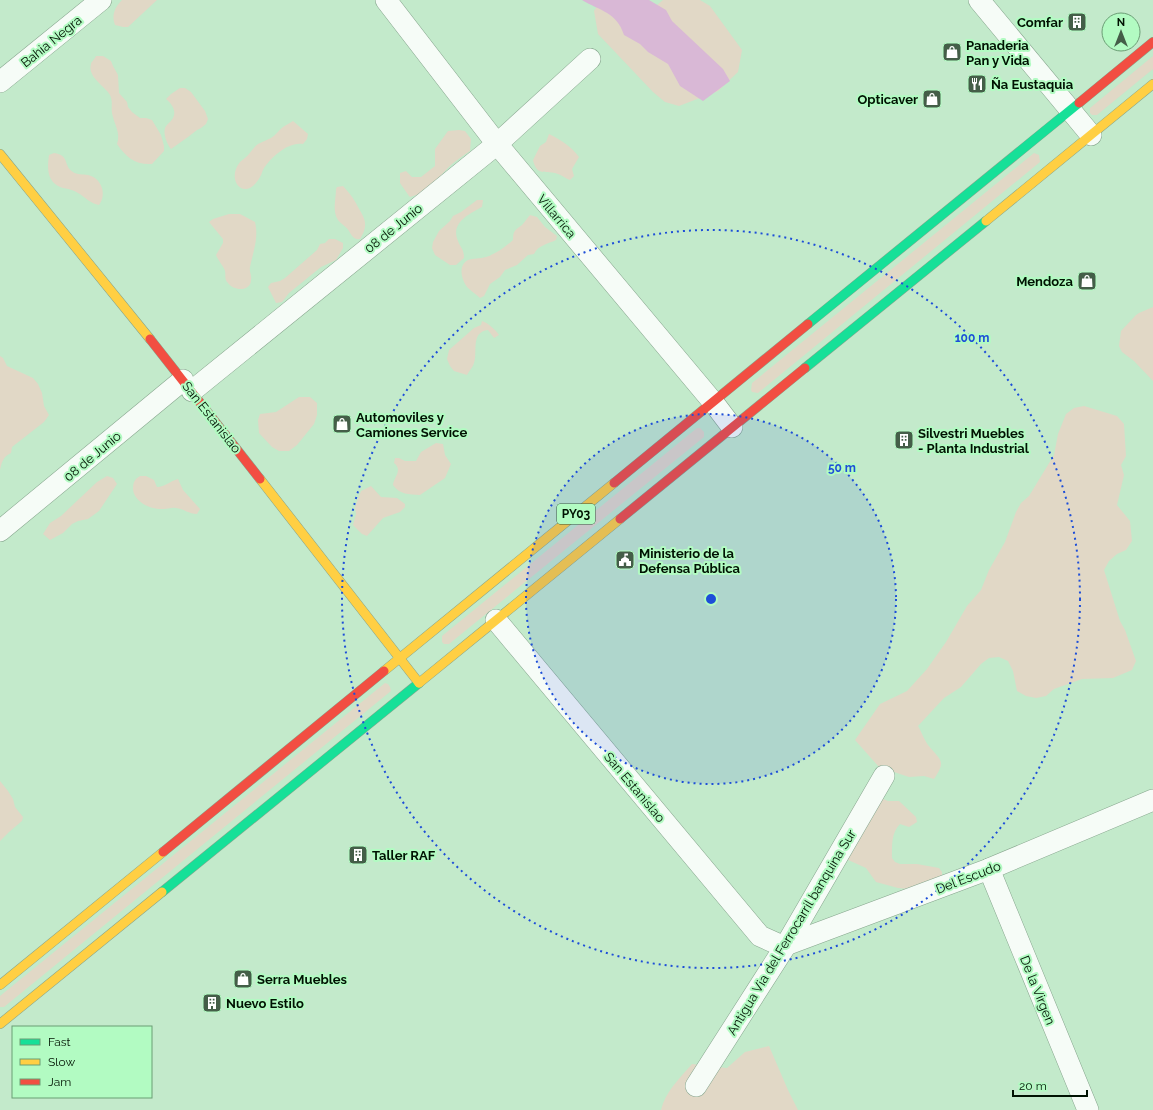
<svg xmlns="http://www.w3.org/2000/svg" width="1153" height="1110" font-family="Raleway,sans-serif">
<rect width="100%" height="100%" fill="#c3eacb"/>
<!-- green -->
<g fill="#e1d8c6">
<path d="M 122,0 L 157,0 L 128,27 L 123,27 L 115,25 C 111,15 115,7 122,0 Z"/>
<polygon points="601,0 650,11 663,0 700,0 710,6 742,50 738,72 718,91 679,106 665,102 653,92 598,34 594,11"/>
<path d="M 96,56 L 103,56 L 111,61 L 113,66 L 118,75 L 119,93 L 127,102 L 128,107 L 132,112 L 140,118 L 146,118 L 152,120 L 161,135 L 164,146 L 164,151 L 152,164 C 135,165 126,157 117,144 C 121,133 114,124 112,113 C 111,107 113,101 110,95 C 105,86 87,77 91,64 C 91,62 95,59 96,56 Z"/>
<polygon points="1153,56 1153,69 1097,115 1092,115 1090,113 1090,108"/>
<path d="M 180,88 L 185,88 L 191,92 L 205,111 L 208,119 L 206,124 L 201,128 L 197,130 L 188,137 L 171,149 C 167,144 163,134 165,128 C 166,125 169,123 171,121 C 178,113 173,105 166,99 L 171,94 Z"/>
<path d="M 293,121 L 308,134 L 307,139 L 303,144 C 289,141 271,157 264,168 C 262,171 262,174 260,177 C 245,204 225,180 240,162 C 243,159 247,157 249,154 C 252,150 254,147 258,144 C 262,142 267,140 271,138 C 276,135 279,130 283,127 C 286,125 290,123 293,121 Z"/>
<path d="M 459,130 L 465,131 L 471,139 L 470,151 C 464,155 458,159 452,164 C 439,176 428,193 410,197 L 409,196 L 400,183 L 400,173 L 406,171 L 412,177 L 421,177 L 435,166 L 435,149 L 448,131 Z"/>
<path d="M 549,134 C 561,140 572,147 579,157 L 572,169 L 574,176 L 570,180 C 566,179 562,175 558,174 C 546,169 537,178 533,160 L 540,146 L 546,142 Z"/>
<path d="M 54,153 C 70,155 63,166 73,172 C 77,175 83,174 88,175 C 102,178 107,195 99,205 C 91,204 85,197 78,193 C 73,190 69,189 63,188 C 47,183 47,169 49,155 Z"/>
<polygon points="1034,153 1039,155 1040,162 758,393 752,392 751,390 752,383"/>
<path d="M 343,186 C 350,194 353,197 358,207 C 365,219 369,225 360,239 C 354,240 352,236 349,231 C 346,226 341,224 338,220 C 332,211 336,199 336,189 L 337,187 Z"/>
<path d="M 477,200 L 483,200 L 482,207 C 469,214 450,223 458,241 C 461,249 464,249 464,258 L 456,265 L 450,265 L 435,255 L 432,248 L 433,242 L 439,231 L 450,221 L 453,216 L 461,212 Z"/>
<path d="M 229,214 L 240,214 L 255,222 C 259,238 253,252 250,267 C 249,272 252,275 251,280 C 251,292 233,291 228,283 C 224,279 226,276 225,271 C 224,267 218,260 216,255 L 223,243 L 223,239 L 209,222 L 213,219 Z"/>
<path d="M 530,215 L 537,217 L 545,227 L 557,236 L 556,240 C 548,244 538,245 534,254 L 528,255 L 517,265 L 505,270 L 500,277 L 490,284 L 484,296 L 480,298 C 476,294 471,291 468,288 C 462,281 457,266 468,260 C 473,258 480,259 486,257 C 496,254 505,247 513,240 C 513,231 515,230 522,225 C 525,222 527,218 530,215 Z"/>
<polygon points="329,239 335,239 343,243 343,248 336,260 321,267 289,293 282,302 276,303 268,287 271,283 280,281 285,278 317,250 320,244 325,243"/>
<polygon points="1153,307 1153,381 1134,361 1122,352 1119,346 1121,331 1136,315 1139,313"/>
<path d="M 482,321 C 488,323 496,330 499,335 L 494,338 L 488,330 C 470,332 478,353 474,363 C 473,367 469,371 467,375 L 454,371 L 450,366 L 447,359 L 449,350 L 474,328 L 481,325 Z"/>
<path d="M 0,356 L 3,358 L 7,366 L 33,378 L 38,384 L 42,393 L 44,406 L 49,415 L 44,422 L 12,447 L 11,453 C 3,457 2,461 0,470 Z"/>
<polygon points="299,397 310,397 317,403 317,415 314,424 297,445 289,451 279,451 272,447 259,433 258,420 260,414 276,412"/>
<path d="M 1084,406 L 1117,416 L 1124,424 L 1126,456 L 1121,465 L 1124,475 L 1117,505 L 1130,521 L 1132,541 L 1126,550 L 1117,554 L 1109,561 L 1104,570 L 1120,621 L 1125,630 L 1136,661 L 1132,670 L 1113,678 L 1082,679 L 1054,689 L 1046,696 L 1036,698 L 1026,696 L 1017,691 L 1013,671 L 1008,661 L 999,657 L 989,658 L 981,664 L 961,687 L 944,698 L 918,726 C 921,731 924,739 928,745 C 940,760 947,760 934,779 L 924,776 L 909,777 L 879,767 L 855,740 L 880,704 L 907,691 L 927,669 L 946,642 L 967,606 L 981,590 L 989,570 L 1005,542 L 1016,512 L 1021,503 L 1029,496 L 1054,455 L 1058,434 L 1066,414 L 1074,408 Z"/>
<polygon points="697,428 700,428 704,432 704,437 449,644 444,644 442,642 442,636"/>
<path d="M 436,443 L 443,444 L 445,455 L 451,464 L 445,478 L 420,495 C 409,494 400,495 393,485 C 394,477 403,470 394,463 L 395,458 L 399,458 L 405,461 L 416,461 L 421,452 Z"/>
<polygon points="107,476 113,478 117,484 99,511 88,519 78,521 72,524 63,533 50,540 43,534 50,523 61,516 97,482"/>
<path d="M 140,476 L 146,476 L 154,480 L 157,487 C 165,487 170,481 178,479 L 183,490 L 200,509 L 197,514 C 189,514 184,509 176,508 C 172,507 167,509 164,509 C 151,510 134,502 133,489 C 133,482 135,479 140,476 Z"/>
<polygon points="371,486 381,497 397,498 405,504 405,507 400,512 383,518 367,536 362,534 353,525 356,514 355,507 361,491"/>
<polygon points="385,683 388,684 390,687 391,691 4,1007 0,1007 0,996"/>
<polygon points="0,781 8,791 13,799 15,807 23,817 22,821 9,832 0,841"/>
<path d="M 878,797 L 888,801 L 899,801 L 916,817 L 917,822 L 909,827 L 900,824 C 891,833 892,846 892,858 L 895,862 L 900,864 L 917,864 L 939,868 L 942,872 L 942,877 L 909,889 L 898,888 L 876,882 L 866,868 L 846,859 C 847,847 846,809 857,803 C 864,800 872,799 878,797 Z"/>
<path d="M 769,1046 L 788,1090 L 798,1110 L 661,1110 C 665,1092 680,1078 692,1064 L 727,1068 L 745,1052 Z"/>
</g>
<!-- water -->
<path fill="#d9b8d6" d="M 582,0 L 649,0 L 666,10 L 672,21 L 723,69 L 730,81 L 703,101 L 680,86 L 668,64 L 648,52 L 640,44 L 624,35 C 617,12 600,11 582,0 Z"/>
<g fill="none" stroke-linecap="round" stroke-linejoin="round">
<!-- street casing -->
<g stroke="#86a58d" stroke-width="22">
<g id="street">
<polyline points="386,0 497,144 713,402 732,427"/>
<polyline points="979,0 1091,135"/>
<polyline points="0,82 101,0"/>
<polyline points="192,391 497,144 590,59"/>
<polyline points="0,531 183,380"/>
<polyline points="496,620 760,936 780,945 786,945 989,869 1153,800"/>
<polyline points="989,869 1088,1110"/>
<polyline points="696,1086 786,945 884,776"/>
</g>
</g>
<!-- fast casing -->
<g stroke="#86a58d" stroke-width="10">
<g id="fast">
<polyline points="808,324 1079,103"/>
<polyline points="805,368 986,221"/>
<polyline points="162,892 419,683"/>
</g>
</g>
<!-- slow casing -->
<g stroke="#86a58d" stroke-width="10">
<g id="slow">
<polyline points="0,154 150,339"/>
<polyline points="986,221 1153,84"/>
<polyline points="260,479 419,683"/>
<polyline points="384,671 614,483"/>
<polyline points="419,683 620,519"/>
<polyline points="0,985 163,852"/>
<polyline points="0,1024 162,892"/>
</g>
</g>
<!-- jam casing -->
<g stroke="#86a58d" stroke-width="10">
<g id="jam">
<polyline points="1079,103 1153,42"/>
<polyline points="150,339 260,479"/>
<polyline points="614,483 808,324"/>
<polyline points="620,519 805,368"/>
<polyline points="163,852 384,671"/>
</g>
</g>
<!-- street -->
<use href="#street" stroke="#f6fcf7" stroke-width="21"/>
<!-- fast -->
<use href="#fast" stroke="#16e098" stroke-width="9"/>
<!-- slow -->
<use href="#slow" stroke="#ffcf43" stroke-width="9"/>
<!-- jam -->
<use href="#jam" stroke="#f24e42" stroke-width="9"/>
</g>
<!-- distance rings -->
<circle cx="711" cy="599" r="185" fill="#1d4ed8" fill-opacity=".12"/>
<g fill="none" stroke="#1d4ed8" stroke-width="2" stroke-dasharray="2 4">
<circle cx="711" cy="599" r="185"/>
<circle cx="711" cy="599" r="369"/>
</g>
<!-- icons -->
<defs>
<g id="building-square" transform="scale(1)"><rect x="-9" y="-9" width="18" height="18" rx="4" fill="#445e48" stroke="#b2fbc2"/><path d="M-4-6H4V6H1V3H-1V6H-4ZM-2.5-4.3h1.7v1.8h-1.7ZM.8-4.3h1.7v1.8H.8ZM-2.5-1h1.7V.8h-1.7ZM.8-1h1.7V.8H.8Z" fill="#fff"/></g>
<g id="shop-square" transform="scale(1)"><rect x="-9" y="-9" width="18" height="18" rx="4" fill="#445e48" stroke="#b2fbc2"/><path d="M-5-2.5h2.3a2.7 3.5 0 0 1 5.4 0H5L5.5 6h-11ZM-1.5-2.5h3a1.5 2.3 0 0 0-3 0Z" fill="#fff"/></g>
<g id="restaurant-square" transform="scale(1)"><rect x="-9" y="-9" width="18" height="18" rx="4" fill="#445e48" stroke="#b2fbc2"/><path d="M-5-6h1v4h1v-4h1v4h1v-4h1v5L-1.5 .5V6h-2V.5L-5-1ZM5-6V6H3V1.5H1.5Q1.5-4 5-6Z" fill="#fff"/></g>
<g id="civic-square" transform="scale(1)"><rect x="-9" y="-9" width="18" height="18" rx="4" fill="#445e48" stroke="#b2fbc2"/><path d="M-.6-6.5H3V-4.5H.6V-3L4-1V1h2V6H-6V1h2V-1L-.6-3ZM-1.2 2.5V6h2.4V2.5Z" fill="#fff"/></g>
</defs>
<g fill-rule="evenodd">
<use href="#building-square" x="1077" y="22"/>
<use href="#shop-square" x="952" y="52"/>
<use href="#restaurant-square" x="977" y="84"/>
<use href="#shop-square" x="932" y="99"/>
<use href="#shop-square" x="1087" y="281"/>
<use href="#shop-square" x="342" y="424"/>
<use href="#building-square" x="904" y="440"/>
<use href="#civic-square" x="625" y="560"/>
<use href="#building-square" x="358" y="855"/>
<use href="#shop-square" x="243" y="979"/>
<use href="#building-square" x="212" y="1003"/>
</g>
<g text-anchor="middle" stroke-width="4" stroke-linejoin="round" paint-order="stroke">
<!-- shield labels -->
<rect fill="#b2fbc2" stroke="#35583c" stroke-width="1" x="557" y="504" width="38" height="20" rx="3"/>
<g font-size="12" font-weight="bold" fill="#001202">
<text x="576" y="518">PY03</text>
</g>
<!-- poi labels -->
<g font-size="13" font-weight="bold" fill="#001202" stroke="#b2fbc2" text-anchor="start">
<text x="1063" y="27" text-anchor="end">Comfar</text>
<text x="966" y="50">Panaderia<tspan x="966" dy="15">Pan y Vida</tspan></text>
<text x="991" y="89">Ña Eustaquia</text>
<text x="918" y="104" text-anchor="end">Opticaver</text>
<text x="1073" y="286" text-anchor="end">Mendoza</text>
<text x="356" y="422">Automoviles y<tspan x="356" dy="15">Camiones Service</tspan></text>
<text x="918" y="438">Silvestri Muebles<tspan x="918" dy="15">- Planta Industrial</tspan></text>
<text x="639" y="558">Ministerio de la<tspan x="639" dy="15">Defensa Pública</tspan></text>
<text x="372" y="860">Taller RAF</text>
<text x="257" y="984">Serra Muebles</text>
<text x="226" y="1008">Nuevo Estilo</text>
</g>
<!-- street labels -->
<g font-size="13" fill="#001202" stroke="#b2fbc2">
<text transform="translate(51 41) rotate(-39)" y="5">Bahia Negra</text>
<text transform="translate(557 216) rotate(50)" y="5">Villarrica</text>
<text transform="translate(393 228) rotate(-39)" y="5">08 de Junio</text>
<text transform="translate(212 417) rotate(52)" y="5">San Estanislao</text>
<text transform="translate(92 456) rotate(-40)" y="5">08 de Junio</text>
<text transform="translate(635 787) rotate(50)" y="5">San Estanislao</text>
<text transform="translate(968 877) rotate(-21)" y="5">Del Escudo</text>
<text transform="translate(791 932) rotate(-59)" y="5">Antigua Via del Ferrocarril banquina Sur</text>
<text transform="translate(1038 990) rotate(68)" y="5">De la Virgen</text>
</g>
</g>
<circle cx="711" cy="599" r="6" fill="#1d4ed8" stroke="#b2fbc2" stroke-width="2"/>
<g font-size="12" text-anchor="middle" font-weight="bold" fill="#1d4ed8" stroke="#b2fbc2" stroke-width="4" stroke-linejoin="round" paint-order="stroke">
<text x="972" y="342">100 m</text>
<text x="842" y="472">50 m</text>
</g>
<!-- legend -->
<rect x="12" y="1026" width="140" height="72" fill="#b2fbc2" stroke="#6b9e75"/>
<rect x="20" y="1039" width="20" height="6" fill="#16e098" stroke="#6b9e75"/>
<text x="48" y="1046" font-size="12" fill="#001202">Fast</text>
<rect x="20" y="1059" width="20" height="6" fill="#ffcf43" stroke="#6b9e75"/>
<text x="48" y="1066" font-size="12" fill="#001202">Slow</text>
<rect x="20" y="1079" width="20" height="6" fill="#f24e42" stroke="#6b9e75"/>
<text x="48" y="1086" font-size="12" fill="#001202">Jam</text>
<!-- north arrow -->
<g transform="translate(1121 32)"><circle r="19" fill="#b2fbc2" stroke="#6b9e75"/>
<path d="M0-3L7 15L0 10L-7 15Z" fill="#445e48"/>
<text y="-6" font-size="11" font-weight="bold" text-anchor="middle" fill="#001202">N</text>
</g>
<!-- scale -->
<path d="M1013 1090v6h74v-6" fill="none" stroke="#001202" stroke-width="2"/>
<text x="1019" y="1090" font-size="12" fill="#001202" stroke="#b2fbc2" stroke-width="3" paint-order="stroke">20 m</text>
</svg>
